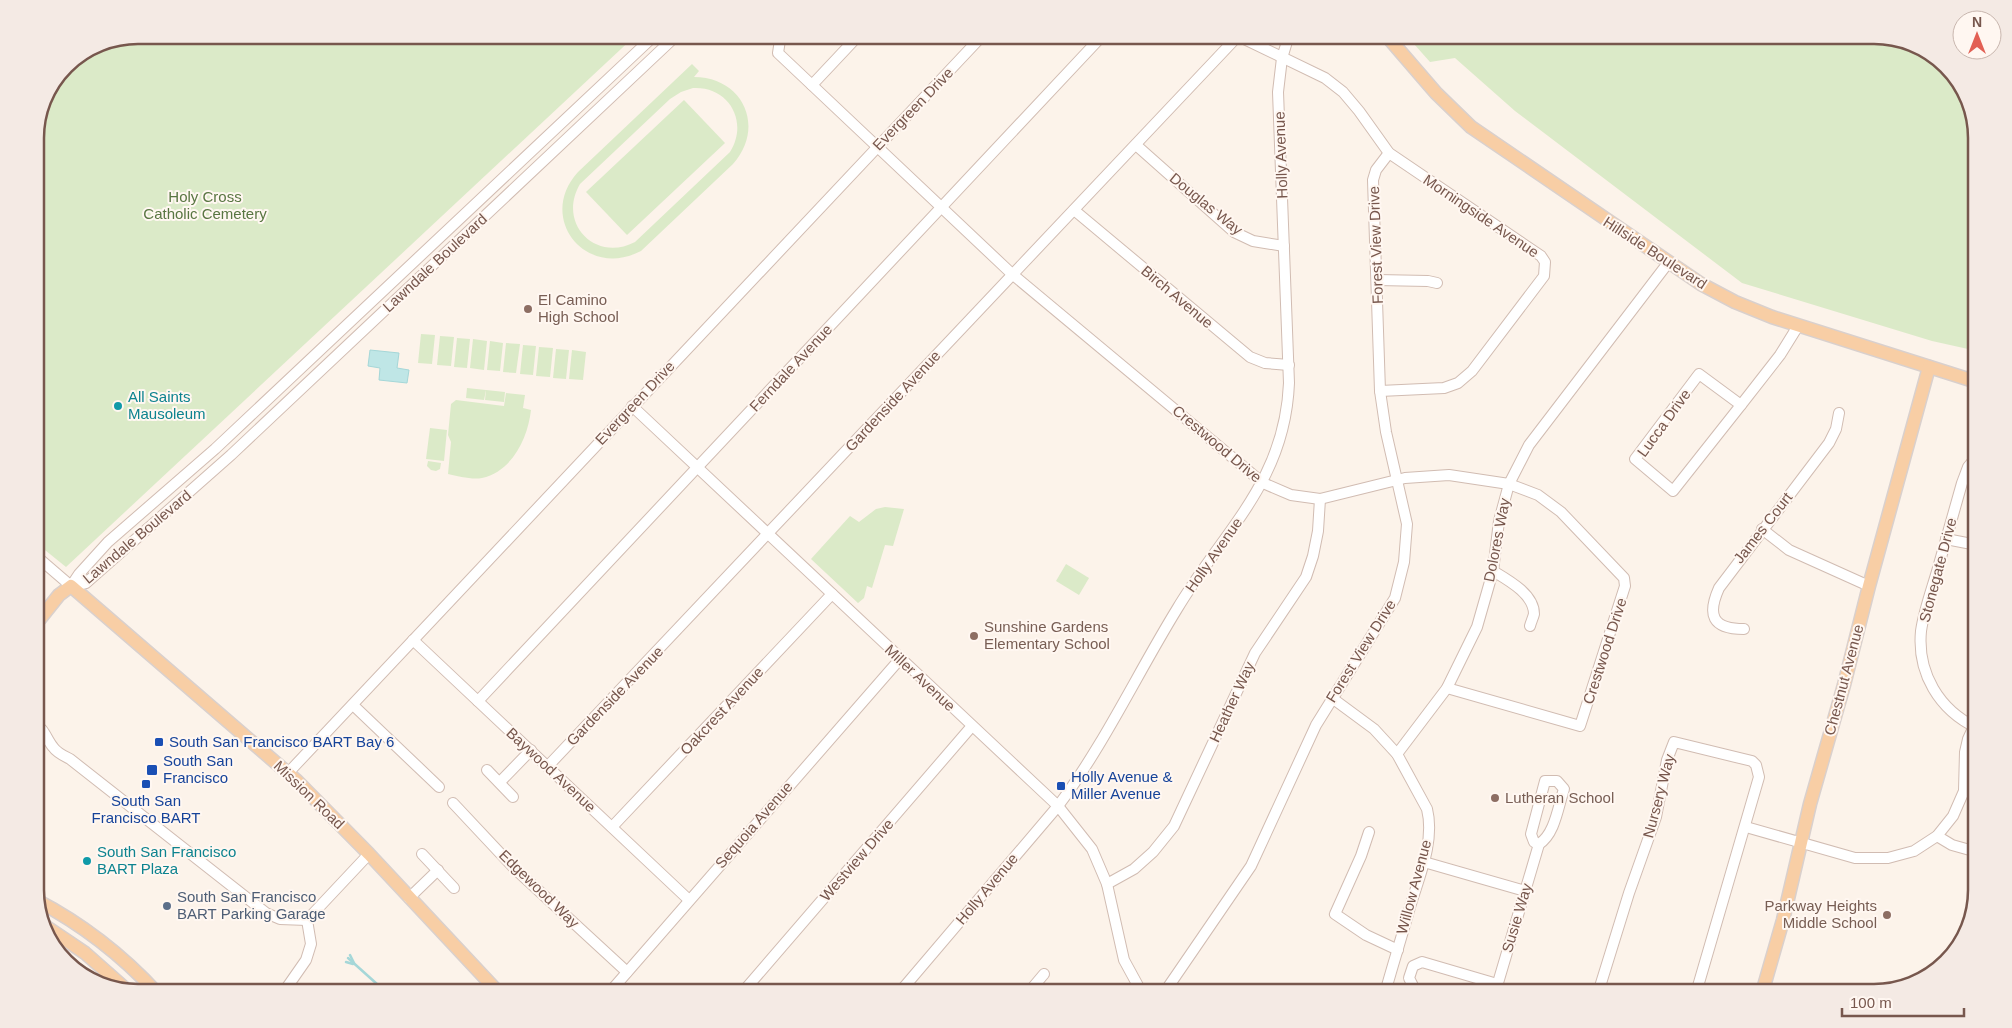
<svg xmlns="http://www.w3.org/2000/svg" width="2012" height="1028" font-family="Arial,sans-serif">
<rect width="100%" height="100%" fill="#fcf3ea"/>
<!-- green -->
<g fill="#dbeac8" fill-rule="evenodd">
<polygon points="138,35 636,35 66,567 35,542 35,131 43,98 65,65 99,43"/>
<polygon points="1406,35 1874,35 1919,45 1960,81 1977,131 1977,351 1932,341 1742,283 1515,111 1455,58 1430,62"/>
<path d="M 692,64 L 699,71 L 694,77 C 743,77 766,127 733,164 L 641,251 C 586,280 536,218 578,172 ZM 693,88 C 729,86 749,122 730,152 L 635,242 C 595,263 557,223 580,184 L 670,99 L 681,92 Z"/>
<polygon points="684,100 725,143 627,235 586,192"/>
<polygon points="421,334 435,335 432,364 418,363"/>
<polygon points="440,336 454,337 451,366 437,365"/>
<polygon points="457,338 470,339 467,368 454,367"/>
<polygon points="473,339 487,341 484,370 470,368"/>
<polygon points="490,341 503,343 500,371 487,370"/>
<polygon points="506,343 520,344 516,373 503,372"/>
<polygon points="523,345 536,346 533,375 520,374"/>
<polygon points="539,347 553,348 550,377 536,376"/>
<polygon points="556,349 569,350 566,379 553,378"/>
<polygon points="572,350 586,352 583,380 569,379"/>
<polygon points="467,388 486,390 484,400 466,398"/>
<polygon points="486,390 505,392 504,402 485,400"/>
<path d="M 506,393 L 525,395 L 523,408 L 531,410 C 528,437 513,471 482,478 C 472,480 458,476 448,474 L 451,442 L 448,435 L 451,404 L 456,400 L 504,406 Z"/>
<polygon points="430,428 447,430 444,461 426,459"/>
<polygon points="428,461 441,463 440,469 436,471 431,470 427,466"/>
<polygon points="885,507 904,509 893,546 885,545 872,588 867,586 864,598 858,603 811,559 850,516 859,522 876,509"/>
<polygon points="1066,564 1089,578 1079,595 1056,581"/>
</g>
<!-- water -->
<polygon fill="#bfe6e6" stroke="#a5d7d8" points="370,350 399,353 397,368 409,370 407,383 379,380 380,368 368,366"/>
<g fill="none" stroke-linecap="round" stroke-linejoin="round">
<!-- stream -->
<g stroke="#a5d7d8" stroke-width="2.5">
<polyline points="350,955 354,963"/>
<polyline points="348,958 387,993"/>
<polyline points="346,962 353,964"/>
</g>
<!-- minor casing -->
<g stroke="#d1bcb2" stroke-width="12">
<g id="minor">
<polyline points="785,35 780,40 778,53 1012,274 1263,483 1291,495 1320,499 1405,478 1449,475 1509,484 1538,495 1561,512 1624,578 1625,586 1580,726 1447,688"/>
<polyline points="1236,35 1325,78 1343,92 1359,111 1389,153 1541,256 1545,262 1544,276 1472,371 1458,383 1444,388 1380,391"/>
<polyline points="812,85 859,35"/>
<polyline points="1136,145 1234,232 1253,241 1284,246"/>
<polyline points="1074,210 1250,357 1265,363 1289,365"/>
<polyline points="1377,280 1428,281 1437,283"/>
<polygon points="1699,374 1741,405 1673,491 1635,459"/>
<polyline points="1741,405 1780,355 1798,326"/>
<polyline points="632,406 1058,806 1092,849 1107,884 1124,960 1142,993"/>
<path d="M 1977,456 L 1968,467 L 1962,483 C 1954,511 1946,540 1938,568 C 1932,589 1924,610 1921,631 C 1917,673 1939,710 1977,728"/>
<polyline points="1762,529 1789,550 1869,586"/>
<polyline points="1946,539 1977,545"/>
<polyline points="35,555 71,586"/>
<path d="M 1493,571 C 1508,580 1534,594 1534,614 C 1533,618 1531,622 1530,626"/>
<polyline points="71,586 86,583 231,455 677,35"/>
<polyline points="71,586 79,574 108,542 215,449 655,35"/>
<path d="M 1744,629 C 1712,629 1707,615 1719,588 L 1829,443 L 1836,429 L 1839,413"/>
<polyline points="413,640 689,900"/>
<path d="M 1332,698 L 1374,729 L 1397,754 L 1427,809 C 1435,841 1419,877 1410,907 C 1402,936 1393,964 1385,993"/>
<polyline points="478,701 1103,35"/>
<polyline points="353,705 439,787"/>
<path d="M 35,724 C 44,728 47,740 53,747 C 57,753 64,756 70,759 L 266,913 L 280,919 L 307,920 L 369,854"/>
<polyline points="1397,754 1447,688 1477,627 1493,571 1499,521 1509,484 1529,445 1668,263"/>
<polyline points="548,766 1238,36"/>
<polyline points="487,770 513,797"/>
<polyline points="288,773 983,35"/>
<path d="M 1545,781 L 1557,781 L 1564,789 C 1558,807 1555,834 1539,844 L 1534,842 L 1531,834 Z"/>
<polyline points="500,782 531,750"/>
<polyline points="453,803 513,867 627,972"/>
<polyline points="612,827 832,594"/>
<polyline points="1746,827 1855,858 1888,858 1914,851 1937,836 1953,816 1964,791 1965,752 1968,739 1974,726"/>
<polyline points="1369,832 1361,856 1335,914 1366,935 1398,950"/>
<polyline points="1937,836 1952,845 1977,852"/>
<polyline points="422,854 454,888"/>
<polyline points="1424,862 1525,891"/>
<polyline points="1107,884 1134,869 1153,852 1174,826 1255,653 1306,577 1313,556 1318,531 1320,499"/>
<polyline points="409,898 438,870"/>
<polyline points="283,993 306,960 311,944 307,920"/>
<polyline points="609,993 900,659"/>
<polyline points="742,993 972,726"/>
<path d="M 899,993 L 1058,806 C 1104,745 1137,674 1177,609 C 1224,530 1285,482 1289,383 L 1278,92 L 1282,58 L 1289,35"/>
<polyline points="1028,993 1044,974"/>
<polyline points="1164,993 1251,866 1316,725 1395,598 1404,562 1407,524 1386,432 1380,391 1373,180 1376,170 1389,153"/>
<polyline points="1430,993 1414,988 1409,978 1413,966 1422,962 1497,984"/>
<polyline points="1495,993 1539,844"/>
<polyline points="1598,993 1629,893 1656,817 1667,760 1674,742 1752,761 1756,765 1759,777 1696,993"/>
</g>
</g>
<!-- major casing -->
<g stroke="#d9d0cd" stroke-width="15">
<g id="major">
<polyline points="1386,35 1436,93 1471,127 1701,284 1735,302 1772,317 1977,382"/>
<polyline points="35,625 59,595 71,586 297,781 369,854 499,993"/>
<path d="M 36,900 C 82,924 122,955 157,993"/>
<polyline points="45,926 85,953 128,991"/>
<polyline points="1762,993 1783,920 1810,804 1844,685 1869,586 1929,367"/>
</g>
</g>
<!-- minor -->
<use href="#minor" stroke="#fff" stroke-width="10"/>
<!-- major -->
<use href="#major" stroke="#f8cea5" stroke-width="12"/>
</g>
<!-- markers -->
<g fill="#8d6e63" stroke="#fff7f1" stroke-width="2">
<circle cx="528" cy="309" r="5"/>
<circle cx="974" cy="636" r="5"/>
<circle cx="1495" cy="798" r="5"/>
<circle cx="1887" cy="915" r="5"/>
</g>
<g fill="#0f9aa8" stroke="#fff7f1" stroke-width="2">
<circle cx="118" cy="406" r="5"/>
<circle cx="87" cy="861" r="5"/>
</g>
<g fill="#1a4fb4" stroke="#fff7f1" stroke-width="2">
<rect x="154" y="737" width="10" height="10" rx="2.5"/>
<rect x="146" y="764" width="12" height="12" rx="2.5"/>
<rect x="141" y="779" width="10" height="10" rx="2.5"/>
<rect x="1056" y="781" width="10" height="10" rx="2.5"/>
</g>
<circle fill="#5c6f8a" stroke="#fff7f1" stroke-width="2" cx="167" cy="906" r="5"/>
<g text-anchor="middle" stroke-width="4" stroke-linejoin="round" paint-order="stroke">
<!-- street labels -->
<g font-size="15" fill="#77574d" stroke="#fff7f1">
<text transform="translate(913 109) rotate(-46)" y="5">Evergreen Drive</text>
<text transform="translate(1281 155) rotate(-92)" y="5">Holly Avenue</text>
<text transform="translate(1206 204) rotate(39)" y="5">Douglas Way</text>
<text transform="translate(1481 216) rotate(34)" y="5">Morningside Avenue</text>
<text transform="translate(1376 245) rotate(-92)" y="5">Forest View Drive</text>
<text transform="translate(1655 253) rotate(33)" y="5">Hillside Boulevard</text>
<text transform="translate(435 263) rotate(-43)" y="5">Lawndale Boulevard</text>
<text transform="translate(1177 297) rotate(40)" y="5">Birch Avenue</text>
<text transform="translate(791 368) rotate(-47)" y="5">Ferndale Avenue</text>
<text transform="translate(893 401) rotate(-47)" y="5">Gardenside Avenue</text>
<text transform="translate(635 403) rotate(-47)" y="5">Evergreen Drive</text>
<text transform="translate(1664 423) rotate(-54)" y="5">Lucca Drive</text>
<text transform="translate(1217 444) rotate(40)" y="5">Crestwood Drive</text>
<text transform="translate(1763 528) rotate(-52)" y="5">James Court</text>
<text transform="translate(137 537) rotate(-40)" y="5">Lawndale Boulevard</text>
<text transform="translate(1497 540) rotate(-79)" y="5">Dolores Way</text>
<text transform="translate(1214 555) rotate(-55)" y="5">Holly Avenue</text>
<text transform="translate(1938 570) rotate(-75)" y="5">Stonegate Drive</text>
<text transform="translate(1361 651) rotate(-58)" y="5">Forest View Drive</text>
<text transform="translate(1605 651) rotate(-72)" y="5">Crestwood Drive</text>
<text transform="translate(920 678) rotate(43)" y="5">Miller Avenue</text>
<text transform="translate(1844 680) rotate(-75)" y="5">Chestnut Avenue</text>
<text transform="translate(615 696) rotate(-46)" y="5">Gardenside Avenue</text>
<text transform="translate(1232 702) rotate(-65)" y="5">Heather Way</text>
<text transform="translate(722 711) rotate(-47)" y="5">Oakcrest Avenue</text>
<text transform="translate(551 770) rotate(43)" y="5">Baywood Avenue</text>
<text transform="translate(309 795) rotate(44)" y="5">Mission Road</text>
<text transform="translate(1659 796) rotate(-75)" y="5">Nursery Way</text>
<text transform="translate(754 825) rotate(-49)" y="5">Sequoia Avenue</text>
<text transform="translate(857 860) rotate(-49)" y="5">Westview Drive</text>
<text transform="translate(1414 887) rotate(-75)" y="5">Willow Avenue</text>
<text transform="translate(539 889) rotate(44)" y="5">Edgewood Way</text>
<text transform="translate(987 889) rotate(-50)" y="5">Holly Avenue</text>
<text transform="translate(1517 918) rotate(-73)" y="5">Susie Way</text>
</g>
<!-- park labels -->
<g font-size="15" fill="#597642" stroke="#fff7f1">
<text x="205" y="202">Holy Cross<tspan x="205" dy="17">Catholic Cemetery</tspan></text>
</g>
<!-- education labels -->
<g font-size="15" fill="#785e54" stroke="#fff7f1" text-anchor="start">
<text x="538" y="305">El Camino<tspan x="538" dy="17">High School</tspan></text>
<text x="984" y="632">Sunshine Gardens<tspan x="984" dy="17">Elementary School</tspan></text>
<text x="1505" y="803">Lutheran School</text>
<text x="1877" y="911" text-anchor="end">Parkway Heights<tspan x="1877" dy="17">Middle School</tspan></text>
</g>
<!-- culture labels -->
<g font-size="15" fill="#0d838f" stroke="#fff7f1" text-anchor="start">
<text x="128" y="402">All Saints<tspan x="128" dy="17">Mausoleum</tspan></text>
<text x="97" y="857">South San Francisco<tspan x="97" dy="17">BART Plaza</tspan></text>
</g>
<!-- transit labels -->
<g font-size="15" fill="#164399" stroke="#fff7f1" text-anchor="start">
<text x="169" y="747">South San Francisco BART Bay 6</text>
<text x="163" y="766">South San<tspan x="163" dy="17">Francisco</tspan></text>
<text x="1071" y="782">Holly Avenue &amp;<tspan x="1071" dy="17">Miller Avenue</tspan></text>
<text x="146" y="806" text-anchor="middle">South San<tspan x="146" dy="17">Francisco BART</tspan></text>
</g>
<!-- service labels -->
<g font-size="15" fill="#4e5e75" stroke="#fff7f1" text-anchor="start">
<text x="177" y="902">South San Francisco<tspan x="177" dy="17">BART Parking Garage</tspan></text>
</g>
</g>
<!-- crop -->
<path d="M0 0H2012V1028H0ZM138 44H1874A94 94 0 0 1 1968 138V890A94 94 0 0 1 1874 984H138A94 94 0 0 1 44 890V138A94 94 0 0 1 138 44Z" fill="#f4eae4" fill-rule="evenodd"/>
<path fill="none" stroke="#77574d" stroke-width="2.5" d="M138 44H1874A94 94 0 0 1 1968 138V890A94 94 0 0 1 1874 984H138A94 94 0 0 1 44 890V138A94 94 0 0 1 138 44Z"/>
<!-- north arrow -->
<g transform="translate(1977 35)"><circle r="24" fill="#fff7f1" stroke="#c9b7af"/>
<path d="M0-4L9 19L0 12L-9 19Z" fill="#e26054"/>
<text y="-8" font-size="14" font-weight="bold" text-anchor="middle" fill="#77574d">N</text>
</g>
<!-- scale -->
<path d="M1842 1008v8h122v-8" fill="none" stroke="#77574d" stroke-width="2.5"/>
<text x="1850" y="1008" font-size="15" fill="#77574d" stroke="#fff7f1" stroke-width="4" paint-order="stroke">100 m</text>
</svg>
